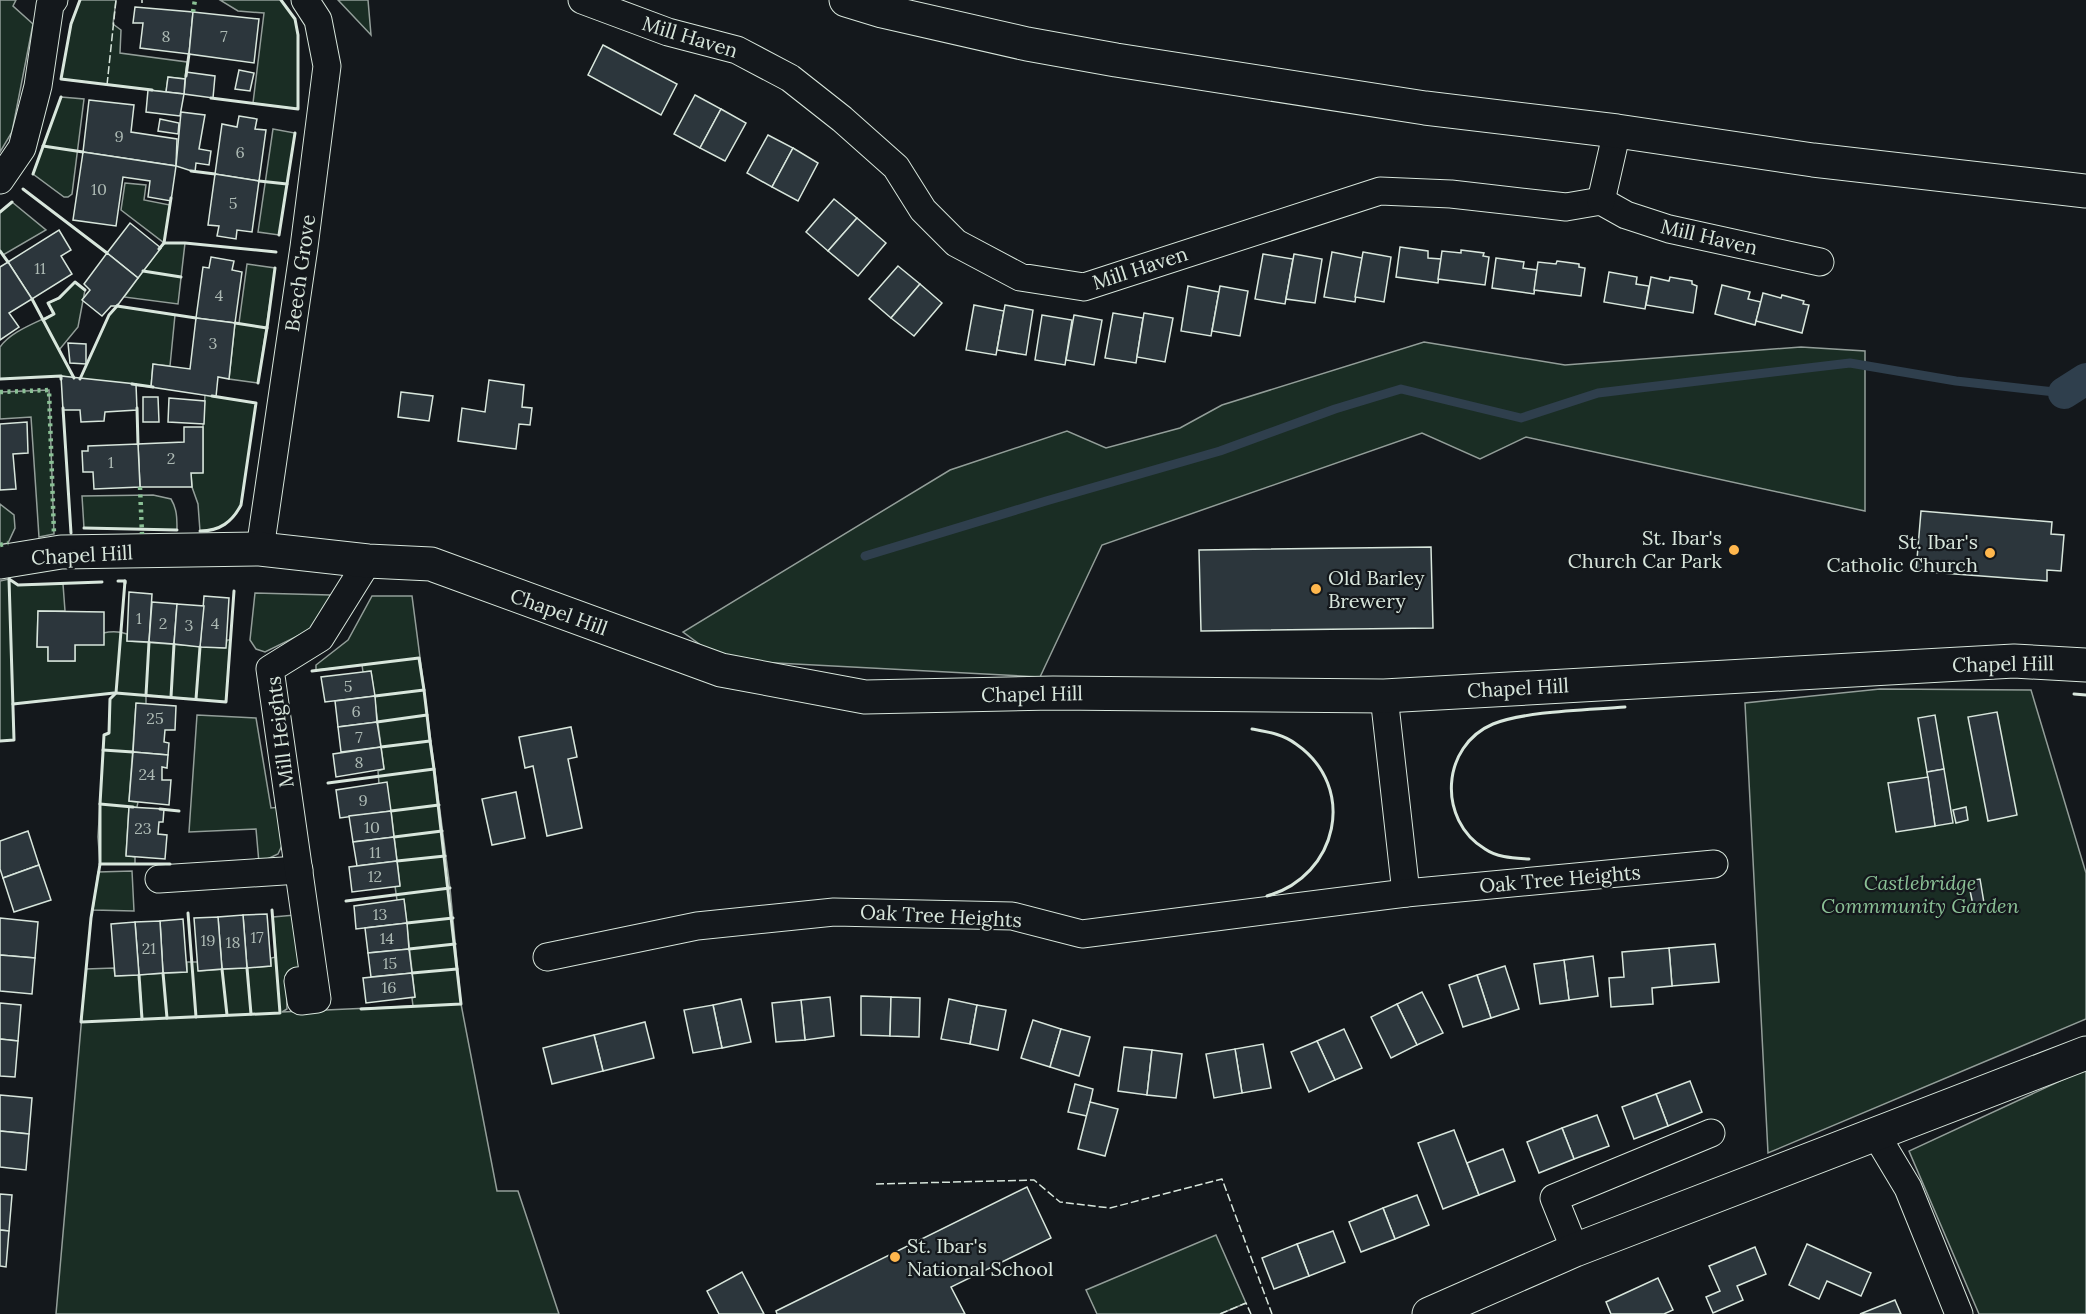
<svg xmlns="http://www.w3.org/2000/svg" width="2086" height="1314" font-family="Lora,serif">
<rect width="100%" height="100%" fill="#14181c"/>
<!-- green -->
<g fill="#1a2d24" stroke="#939e99" stroke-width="1.5">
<polygon points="0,0 16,0 13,6 33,24 12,132 0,152"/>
<polygon points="80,0 116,0 113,24 121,30 120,53 187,62 185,79 168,77 166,92 61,79 71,24"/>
<polygon points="220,0 281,0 295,19 298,35 298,109 253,103 264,13 238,11"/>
<polygon points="338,0 368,0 371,35"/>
<polygon points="61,97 84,99 72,194 68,197 64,197 33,174"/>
<polygon points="273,129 295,133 279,235 258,232"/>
<polygon points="125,183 146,185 144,200 170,205 164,243 185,243 178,304 124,297 164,243 121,210"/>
<polygon points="12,202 46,230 3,255 0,251 0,212"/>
<polygon points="247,264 275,268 258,383 229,379 235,323 239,323"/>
<path d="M 75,282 L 85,290 L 78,327 L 59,350 L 74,378 L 61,376 L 0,379 L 0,347 C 11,331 36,323 53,314 L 48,303 L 60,298 Z"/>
<polygon points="117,306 175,315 170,366 153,364 151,387 80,379 109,315"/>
<polygon points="1424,342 1565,365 1801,347 1865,351 1865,511 1526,437 1480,459 1422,433 1102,545 1040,677 721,660 683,632 950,470 1067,431 1106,448 1180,428 1222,405"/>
<polygon points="49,390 54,534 39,537 31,417 0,419 0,392"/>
<path d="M 205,395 L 256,403 L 241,505 C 232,522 220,531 200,531 L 198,504 L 192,487 L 191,473 L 203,472 L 203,427 Z"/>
<path d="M 153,495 L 171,499 C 177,509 177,518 177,530 L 84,528 L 82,496 Z"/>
<polygon points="0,504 14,515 15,528 8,543 0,545"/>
<path d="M 9,579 L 18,585 L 63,584 L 65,611 L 38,611 L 37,647 L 48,647 L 48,661 L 75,661 L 75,645 C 92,637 108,627 127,634 L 127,641 L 225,648 L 227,640 L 230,640 L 226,702 L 146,695 L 146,704 L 136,704 L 129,801 L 138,802 L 137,807 L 129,807 L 126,855 L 135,857 L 135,864 L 100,864 L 98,837 L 104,735 L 109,733 L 110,699 L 115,693 L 13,704 L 14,740 L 0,741 L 0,581 Z"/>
<polygon points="255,593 330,595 328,612 308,631 265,652 256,649 250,640"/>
<polygon points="372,596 412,596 450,888 461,1004 497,1191 518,1191 559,1314 56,1314 86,969 114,968 115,976 187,972 187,962 198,962 199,971 271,966 271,958 276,957 273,917 295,915 303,969 286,980 287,1009 282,1012 413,1006 412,998 415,997 404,900 397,900 395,886 400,885 391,811 379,784 378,771 384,769 371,671 363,672 362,665 316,670 316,665 348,640"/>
<polygon points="1880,689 2031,690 2086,873 2086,1019 1768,1153 1745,703"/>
<polygon points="197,715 256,718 271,808 280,807 285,839 278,854 259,863 256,829 189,832"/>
<polygon points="132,871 134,911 93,910 98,872"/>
<polygon points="2086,1069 2086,1314 1979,1314 1909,1151"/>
<polygon points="1216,1235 1246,1303 1220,1314 1097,1314 1086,1290"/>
</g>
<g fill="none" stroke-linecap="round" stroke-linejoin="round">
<!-- stream -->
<polyline stroke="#2f3f4d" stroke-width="9" points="865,556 1046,501 1220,451 1335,409 1401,389 1521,418 1598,393 1850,363 1956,381 2064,393"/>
<!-- canal -->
<polyline stroke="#2f3f4d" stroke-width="32" points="2064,393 2086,379"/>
</g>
<!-- building -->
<g fill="#2c363c" stroke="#d8e6dc" stroke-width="1.5">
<polygon points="135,7 193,12 189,54 140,48 143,23 133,23"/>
<polygon points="193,12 259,19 254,63 189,54"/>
<polygon points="603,45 677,84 661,115 588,75"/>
<polygon points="239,70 254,73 250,91 235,89"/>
<polygon points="186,72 215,76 213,98 184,94"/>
<polygon points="168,77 185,79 184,94 166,92"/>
<polygon points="148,90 184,94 180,116 146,112"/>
<polygon points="695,95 721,109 700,148 674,134"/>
<polygon points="89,100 134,105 131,132 177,139 176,166 83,152"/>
<polygon points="721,109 746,123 725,161 700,148"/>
<polygon points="181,112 205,115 199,149 211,151 209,165 196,163 195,172 176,166"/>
<polygon points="239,116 257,119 255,129 266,130 259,181 215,174 222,124 237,127"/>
<polygon points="160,119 179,123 178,134 158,131"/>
<polygon points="768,135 793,148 772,187 747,173"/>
<polygon points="793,148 818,163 798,201 772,187"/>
<polygon points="83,152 176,166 171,201 148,197 150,181 123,177 116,226 73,220"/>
<polygon points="215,174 259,181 252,232 237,230 236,239 217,236 219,226 208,225"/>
<polygon points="834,199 857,218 828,251 806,232"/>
<polygon points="857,218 886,243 858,276 828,251"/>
<polygon points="130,223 161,248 138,278 107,253"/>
<polygon points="59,230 71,250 61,256 72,274 32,299 8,262"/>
<polygon points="1400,247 1428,251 1428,258 1441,259 1438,283 1396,277"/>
<polygon points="1461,250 1484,253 1483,256 1489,257 1485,285 1438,279 1442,251 1461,253"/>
<polygon points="1332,252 1362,258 1355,302 1324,297"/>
<polygon points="1363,252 1391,257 1384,302 1355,297"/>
<polygon points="107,253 138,278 117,306 111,306 102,316 82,300 90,290 84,284"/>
<polygon points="1263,254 1293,259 1285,304 1255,299"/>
<polygon points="1294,254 1322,259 1315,303 1286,299"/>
<polygon points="211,257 234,261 232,270 242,272 235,323 196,318 203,267 209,268"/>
<polygon points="1496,258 1524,262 1523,268 1537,270 1534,294 1492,288"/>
<polygon points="1557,261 1579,264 1579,267 1585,268 1581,296 1534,290 1538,262 1556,264"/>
<polygon points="8,262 32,299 9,313 19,327 0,340 0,267"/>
<polygon points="898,266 920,284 891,318 869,299"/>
<polygon points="1609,272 1637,277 1636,284 1649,286 1645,309 1604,302"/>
<polygon points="1651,277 1669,281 1670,277 1692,281 1692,284 1697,286 1693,313 1646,305"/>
<polygon points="920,284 942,303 914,336 891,318"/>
<polygon points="1722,285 1750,292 1748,299 1761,302 1755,325 1715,314"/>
<polygon points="1188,286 1219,292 1211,336 1181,331"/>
<polygon points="1220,286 1248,291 1240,336 1212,331"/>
<polygon points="1763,293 1781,298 1782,295 1804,301 1803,304 1809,305 1802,333 1756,321"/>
<polygon points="974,305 1004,311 996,355 966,350"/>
<polygon points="1005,305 1033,310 1026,355 997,350"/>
<polygon points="1113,313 1143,318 1136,363 1105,358"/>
<polygon points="1144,313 1173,318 1165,362 1137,357"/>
<polygon points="1042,315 1072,320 1065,365 1035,360"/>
<polygon points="1074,315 1102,320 1094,365 1066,360"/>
<polygon points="196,318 235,323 229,379 218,377 216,397 151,387 153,364 190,369"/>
<polygon points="68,343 86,344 86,364 70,363"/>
<polygon points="61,376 136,384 137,410 105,412 104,421 81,422 80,410 63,410"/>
<polygon points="489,380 524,385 522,407 532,408 530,425 519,424 516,449 458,441 462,408 485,412"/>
<polygon points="401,392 433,396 429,421 398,417"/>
<polygon points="143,397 158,397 159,422 143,422"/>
<polygon points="169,398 205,401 204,424 168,422"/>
<polygon points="27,422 28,453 13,454 16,489 0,490 0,424"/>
<polygon points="184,427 203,427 203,473 191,473 192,487 140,487 138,444 184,442"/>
<polygon points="138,444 140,487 94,489 93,472 83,472 82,451 88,451 88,446"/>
<polygon points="1921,511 2052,522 2051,534 2064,535 2061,571 2047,570 2047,581 1916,571"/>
<polygon points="1431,547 1433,628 1201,631 1199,550"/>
<polygon points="129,592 152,594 149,642 127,641"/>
<polygon points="204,596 229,598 226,648 200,647"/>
<polygon points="152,602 177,604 174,644 149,642"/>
<polygon points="177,604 204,606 200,647 174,644"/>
<polygon points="38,611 104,612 104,645 75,645 75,661 48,661 48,647 37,647"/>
<polygon points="371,671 375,696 325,702 321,677"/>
<polygon points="375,696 377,722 338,727 335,701"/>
<polygon points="136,703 176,706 175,730 165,730 164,742 169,743 168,755 133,752"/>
<polygon points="1997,712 2017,815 1988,821 1968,717"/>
<polygon points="1935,715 1944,769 1927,772 1918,718"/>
<polygon points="377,722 381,747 341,752 338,727"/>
<polygon points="571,727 577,757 568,759 582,828 547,836 533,766 525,768 519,737"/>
<polygon points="381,747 384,769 336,777 333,754"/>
<polygon points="133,752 168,755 167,768 162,767 162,780 171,780 169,805 129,801"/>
<polygon points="1944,769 1953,823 1935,826 1927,772"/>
<polygon points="1928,777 1935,826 1896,832 1888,783"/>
<polygon points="387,782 391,811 340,818 336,790"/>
<polygon points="516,792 525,838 492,845 482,799"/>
<polygon points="129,807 164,809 163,822 159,822 158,834 167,835 165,859 126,856"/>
<polygon points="1966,807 1968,820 1956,823 1953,810"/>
<polygon points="391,811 394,837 353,842 349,816"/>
<polygon points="28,831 39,865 3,878 0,869 0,841"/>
<polygon points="394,837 397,861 357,866 353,842"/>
<polygon points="397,861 400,886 352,892 349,867"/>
<polygon points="39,865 51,900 14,912 3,878"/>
<polygon points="1980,879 1984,903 1973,905 1968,881"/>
<polygon points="404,899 407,923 356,929 354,906"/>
<polygon points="267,914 271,966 247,968 243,915"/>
<polygon points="243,915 247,968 222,969 218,917"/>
<polygon points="218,917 222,969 198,971 194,918"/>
<polygon points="0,918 38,922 35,958 0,955"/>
<polygon points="183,919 187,972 163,973 160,921"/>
<polygon points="160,921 163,973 139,975 135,922"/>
<polygon points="135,922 139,975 115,976 111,924"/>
<polygon points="407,923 409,949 368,953 365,928"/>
<polygon points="1715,944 1719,982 1672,986 1669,948"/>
<polygon points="1669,948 1672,986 1652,988 1653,1004 1611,1007 1609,978 1624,977 1622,952"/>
<polygon points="409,949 412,973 371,977 368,953"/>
<polygon points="0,955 35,958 32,994 0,991"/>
<polygon points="1593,956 1598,996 1569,1000 1564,960"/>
<polygon points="1564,960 1569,1000 1540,1004 1534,964"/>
<polygon points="1505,966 1519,1009 1491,1018 1477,975"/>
<polygon points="412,973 415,997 366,1003 363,978"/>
<polygon points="1477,975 1491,1018 1463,1027 1449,985"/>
<polygon points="1422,992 1443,1033 1417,1045 1397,1004"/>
<polygon points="861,996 891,997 890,1036 861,1035"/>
<polygon points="830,997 834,1036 805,1040 801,1000"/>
<polygon points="891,997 920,998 919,1037 890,1036"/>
<polygon points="741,999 751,1042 722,1048 713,1005"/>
<polygon points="949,999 977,1005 970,1044 941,1039"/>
<polygon points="801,1000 805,1040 776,1042 772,1003"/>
<polygon points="0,1003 21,1005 18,1041 0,1039"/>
<polygon points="1397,1004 1417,1045 1391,1058 1371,1017"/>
<polygon points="713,1005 722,1048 693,1053 684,1010"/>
<polygon points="977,1005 1006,1010 998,1050 970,1044"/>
<polygon points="1033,1020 1061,1029 1050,1067 1021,1058"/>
<polygon points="645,1022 654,1058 603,1071 594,1035"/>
<polygon points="1061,1029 1090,1037 1079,1076 1050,1067"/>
<polygon points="1344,1029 1362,1068 1335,1080 1317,1041"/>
<polygon points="594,1035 603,1071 552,1084 543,1048"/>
<polygon points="0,1039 18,1041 15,1077 0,1076"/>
<polygon points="1317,1041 1335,1080 1309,1092 1291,1052"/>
<polygon points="1263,1044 1271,1088 1242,1093 1235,1049"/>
<polygon points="1124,1047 1152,1050 1147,1095 1118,1091"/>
<polygon points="1235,1049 1242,1093 1214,1098 1206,1054"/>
<polygon points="1152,1050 1182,1054 1176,1098 1147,1095"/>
<polygon points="1690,1081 1702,1112 1668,1126 1656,1094"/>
<polygon points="1075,1084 1093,1089 1087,1116 1068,1112"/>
<polygon points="1656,1094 1668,1126 1634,1139 1622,1107"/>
<polygon points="0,1095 32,1098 29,1134 0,1131"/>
<polygon points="1090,1102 1118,1109 1105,1156 1078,1149"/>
<polygon points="1597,1115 1609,1146 1574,1159 1562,1128"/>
<polygon points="1562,1128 1574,1159 1539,1173 1527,1142"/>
<polygon points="1454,1130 1479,1195 1443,1209 1418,1143"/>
<polygon points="0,1131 29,1134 26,1170 0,1167"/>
<polygon points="1503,1149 1515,1181 1479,1195 1467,1163"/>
<polygon points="1027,1187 1051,1238 951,1287 965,1314 777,1314 776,1311"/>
<polygon points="0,1194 12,1195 9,1231 0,1230"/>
<polygon points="1417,1195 1429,1225 1395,1239 1383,1208"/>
<polygon points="1383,1208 1395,1239 1361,1252 1349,1222"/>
<polygon points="0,1230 9,1231 6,1267 0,1266"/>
<polygon points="1333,1231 1345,1262 1309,1276 1297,1244"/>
<polygon points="1297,1244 1309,1276 1274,1289 1262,1258"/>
<polygon points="1807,1244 1871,1273 1861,1296 1827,1281 1819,1299 1789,1285"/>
<polygon points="1755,1247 1766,1274 1737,1286 1743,1300 1713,1313 1706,1297 1720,1291 1709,1266"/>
<polygon points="742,1272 764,1314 719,1314 707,1291"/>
<polygon points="1658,1278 1673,1310 1664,1314 1611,1314 1606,1302"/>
<polygon points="1895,1300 1901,1314 1860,1314"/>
</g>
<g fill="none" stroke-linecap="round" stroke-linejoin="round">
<!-- minor casing -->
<g stroke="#d8e6dc" stroke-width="29">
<g id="minor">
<polyline points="582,0 668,32 737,50 790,78 842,119 896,167 923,210 956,243 1020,277 1084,287 1380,191 1451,194 1566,207 1601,201 1626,215 1669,229 1820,262"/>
<polyline points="0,180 22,148 38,86 50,5 54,0"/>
<polyline points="1601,201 1617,131"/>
<polyline points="260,549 304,247 327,66 318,20 305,0"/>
<polyline points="1384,696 1406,893"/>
<polyline points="159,879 299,870"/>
<polyline points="547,957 697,926 834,912 1012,916 1082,934 1406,893 1714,864"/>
<polyline points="314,979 298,981 301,1001 317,999 270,669 320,638 368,561"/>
<polyline points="1875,1133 1908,1188 1959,1314"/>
<polyline points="1575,1250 1554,1198 1711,1133"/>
</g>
</g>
<!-- tertiary casing -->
<g stroke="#d8e6dc" stroke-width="35">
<g id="tertiary">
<polyline points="0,562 61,552 260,549 368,561 431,564 721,670 865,697 1053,693 1384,696 2014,661 2086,665"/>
<polyline points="1429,1314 1575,1250 2086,1053"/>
</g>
</g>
<!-- secondary casing -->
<g stroke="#d8e6dc" stroke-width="35">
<polyline id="secondary" points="846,0 882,11 1027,44 1116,60 1425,108 1617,131 1813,160 2086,191"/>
</g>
<!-- minor -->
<use href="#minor" stroke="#14181c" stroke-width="27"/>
<!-- tertiary -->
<use href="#tertiary" stroke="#14181c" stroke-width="33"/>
<!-- secondary -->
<use href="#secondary" stroke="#14181c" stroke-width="33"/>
<!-- hedge -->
<g stroke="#8ac095" stroke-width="4.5" stroke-dasharray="3 4.5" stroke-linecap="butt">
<polyline points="193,12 195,0"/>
<polyline points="0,392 49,390 54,534"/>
<polyline points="140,487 142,534"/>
<polyline points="0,545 8,543"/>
</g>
<!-- fence -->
<g stroke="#d8e6dc" stroke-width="1.5" stroke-dasharray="8 3" stroke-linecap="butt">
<polyline points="142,3 142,0"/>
<polyline points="107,85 116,0"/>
<polyline points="876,1184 1034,1180 1060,1202 1110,1208 1222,1179 1272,1314"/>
<polyline points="1220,1314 1246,1303 1251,1314"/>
</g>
<!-- wall -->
<g stroke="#d8e6dc" stroke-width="3">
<polyline points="80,0 71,24 61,79 152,90"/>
<polyline points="186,76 189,54"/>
<polyline points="211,98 298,109 298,35 295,19 281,0"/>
<polyline points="43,146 83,152"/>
<polyline points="191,171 215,174"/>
<polyline points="33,174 61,97"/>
<polyline points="259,181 287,184"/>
<polyline points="23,189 107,253"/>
<polyline points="0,212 12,202"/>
<polyline points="279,235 295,133"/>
<polyline points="164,243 171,198"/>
<polyline points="159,249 164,243 185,243 276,252"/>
<polyline points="0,251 8,262"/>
<polyline points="143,271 181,277"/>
<polyline points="32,299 74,378"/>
<polyline points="118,305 117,306 196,318"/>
<polyline points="43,320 54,314 48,303 59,298 75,282 85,290"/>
<polyline points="235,323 267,328 275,268"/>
<polyline points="0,379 61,376 61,379"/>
<polyline points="80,379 109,315 117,306"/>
<polyline points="258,383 267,328"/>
<polyline points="132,384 153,387"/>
<polyline points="63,408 71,533"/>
<polyline points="137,408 138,444"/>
<polyline points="84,528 177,530"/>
<path d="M 200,531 C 220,531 232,522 241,505 L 256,403 L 212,396"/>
<polyline points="118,581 125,581 125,583"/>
<polyline points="125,581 116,693 110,699 109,733 104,735 100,804 100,864 91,918 81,1022 280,1013 272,910"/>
<polyline points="312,671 419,658 424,690"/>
<polyline points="116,693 226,702 234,591"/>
<polyline points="2074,694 2086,695"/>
<polyline points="146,695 149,642"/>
<polyline points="375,696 424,690 427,715"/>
<polyline points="171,697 174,644"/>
<polyline points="196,699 200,647"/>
<polyline points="13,704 114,693"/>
<polyline points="377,722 427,715 430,741"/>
<path d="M 1252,729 C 1268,732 1283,734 1296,744 C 1358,787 1338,876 1267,896"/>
<polyline points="0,741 14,740 9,579 18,585 102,582"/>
<polyline points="103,750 133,752"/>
<polyline points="328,783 434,769 430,741 381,747"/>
<polyline points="100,804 133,807"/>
<polyline points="160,809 179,811"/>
<polyline points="391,811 439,805"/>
<polyline points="394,837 442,831"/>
<path d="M 1529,859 C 1514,858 1498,858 1485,849 C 1437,820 1441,746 1493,724 C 1525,711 1589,710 1625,707"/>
<polyline points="397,861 445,856"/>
<polyline points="100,864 170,864"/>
<polyline points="346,901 450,888"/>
<polyline points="188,913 196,1017"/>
<polyline points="407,923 453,918"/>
<polyline points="409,949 455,944"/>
<polyline points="247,968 251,1014"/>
<polyline points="222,969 227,1015"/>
<polyline points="163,973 167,1018"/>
<polyline points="412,973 457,969"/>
<polyline points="139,975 142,1019"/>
<polyline points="361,1009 461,1004 434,769"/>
</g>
</g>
<!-- markers -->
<g fill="#ffb74d" stroke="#14181c" stroke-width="2">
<circle cx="1734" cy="550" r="6"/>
<circle cx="1990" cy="553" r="6"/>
<circle cx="1316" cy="589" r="6"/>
<circle cx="895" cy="1257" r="6"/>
</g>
<g text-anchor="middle" stroke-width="4.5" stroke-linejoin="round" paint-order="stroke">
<!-- number labels -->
<g font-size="16" fill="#adbab4">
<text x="166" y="42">8</text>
<text x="224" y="42">7</text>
<text x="119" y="142">9</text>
<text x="240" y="158">6</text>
<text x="99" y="195">10</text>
<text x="233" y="209">5</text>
<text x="40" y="274">11</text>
<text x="219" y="301">4</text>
<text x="213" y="349">3</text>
<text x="171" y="464">2</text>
<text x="111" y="468">1</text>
<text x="139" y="624">1</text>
<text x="163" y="629">2</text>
<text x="215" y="629">4</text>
<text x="189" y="631">3</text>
<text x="348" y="692">5</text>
<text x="356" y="717">6</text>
<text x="155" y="724">25</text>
<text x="359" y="743">7</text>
<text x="359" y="768">8</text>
<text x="147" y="780">24</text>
<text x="363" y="806">9</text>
<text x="372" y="833">10</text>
<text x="143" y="834">23</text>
<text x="375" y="858">11</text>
<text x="375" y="882">12</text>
<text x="380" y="920">13</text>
<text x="257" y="943">17</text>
<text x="387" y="944">14</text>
<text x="208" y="946">19</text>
<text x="233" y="948">18</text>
<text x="149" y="954">21</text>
<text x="390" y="969">15</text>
<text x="389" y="993">16</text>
</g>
<!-- street labels -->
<g font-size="20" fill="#d8e6dc" stroke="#14181c">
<text transform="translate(690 37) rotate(17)" y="7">Mill Haven</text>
<text transform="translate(1709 237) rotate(13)" y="7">Mill Haven</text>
<text transform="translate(1140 268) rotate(-18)" y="7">Mill Haven</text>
<text transform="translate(300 273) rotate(-82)" y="7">Beech Grove</text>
<text transform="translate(82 555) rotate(-3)" y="7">Chapel Hill</text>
<text transform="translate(559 612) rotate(20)" y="7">Chapel Hill</text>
<text transform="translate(2003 664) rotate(-1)" y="7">Chapel Hill</text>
<text transform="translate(1518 688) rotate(-3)" y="7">Chapel Hill</text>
<text transform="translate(1032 694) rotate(-1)" y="7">Chapel Hill</text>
<text transform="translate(280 732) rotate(-97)" y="7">Mill Heights</text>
<text transform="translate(1560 879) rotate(-5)" y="7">Oak Tree Heights</text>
<text transform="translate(941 916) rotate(3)" y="7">Oak Tree Heights</text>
</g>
<!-- poi labels -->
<g font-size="20" fill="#d8e6dc" stroke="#14181c" text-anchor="end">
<text x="1722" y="545">St. Ibar's<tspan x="1722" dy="23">Church Car Park</tspan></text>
<text x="1978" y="549">St. Ibar's<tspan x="1978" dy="23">Catholic Church</tspan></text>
<text x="1328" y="585" text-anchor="start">Old Barley<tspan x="1328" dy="23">Brewery</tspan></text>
<text x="907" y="1253" text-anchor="start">St. Ibar's<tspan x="907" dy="23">National School</tspan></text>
</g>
<!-- park labels -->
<g font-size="20" font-style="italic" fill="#8ac095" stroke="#14181c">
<text x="1920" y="890">Castlebridge<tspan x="1920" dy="23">Commmunity Garden</tspan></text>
</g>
</g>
</svg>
